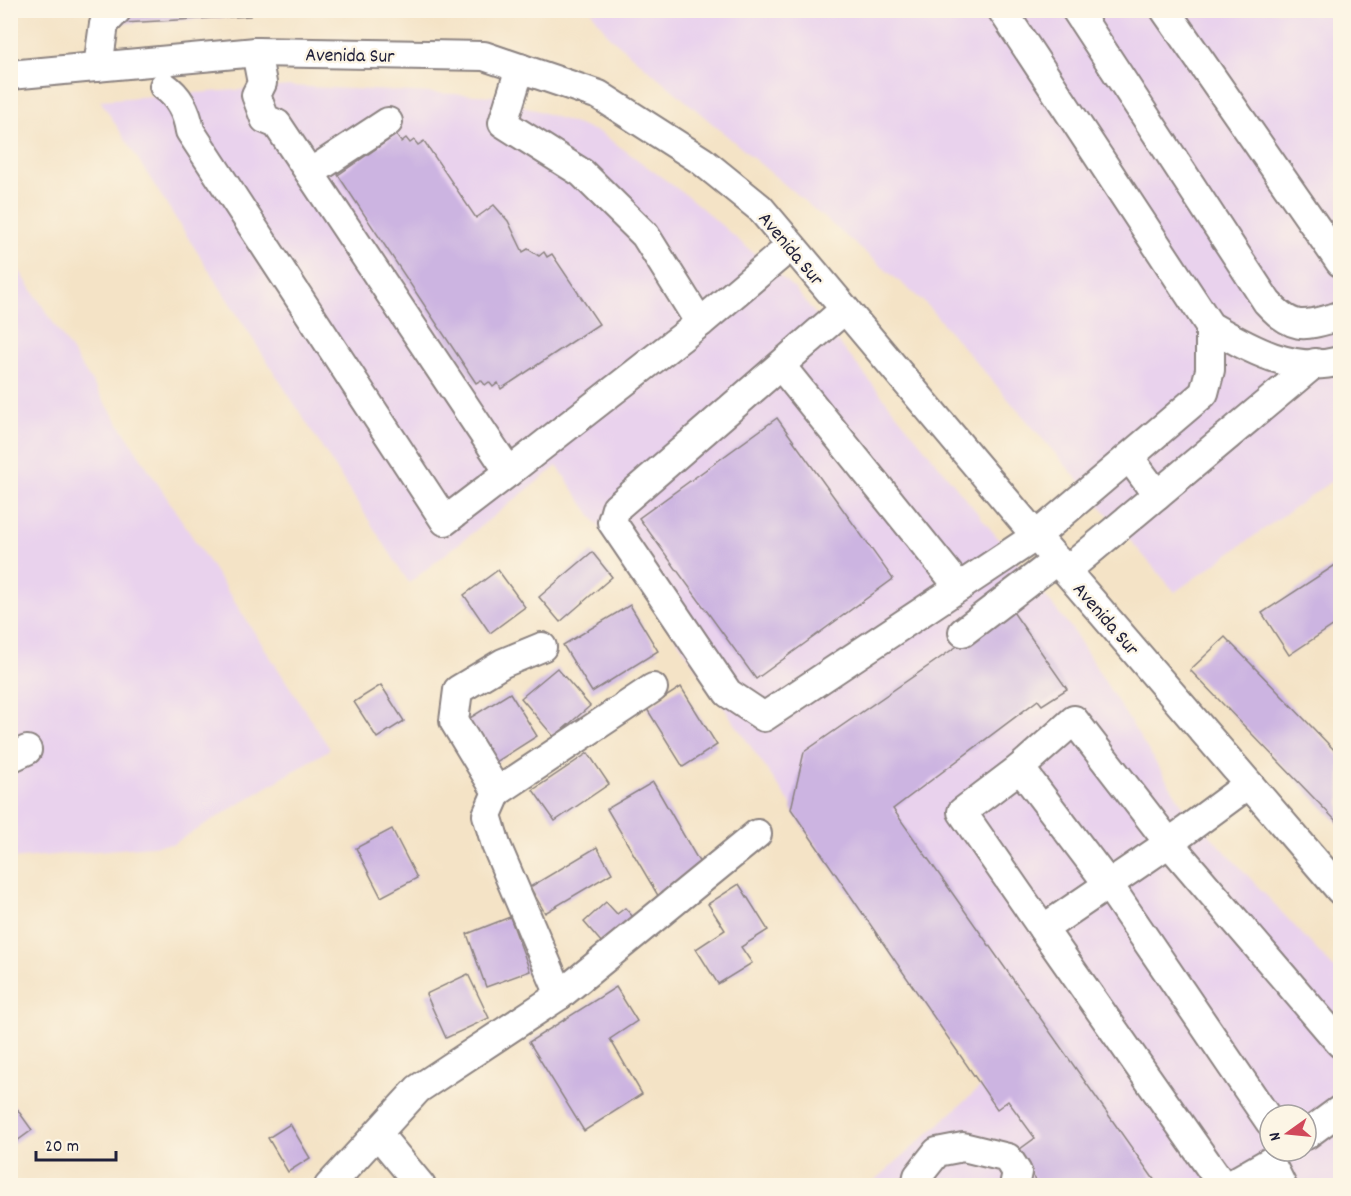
<svg xmlns="http://www.w3.org/2000/svg" width="1351" height="1196" font-family="Dekko,sans-serif">
<rect width="100%" height="100%" fill="#fcf5e5"/>
<filter id="ink" filterUnits="userSpaceOnUse"><feTurbulence type="fractalNoise" baseFrequency=".0167" numOctaves="2"/><feDisplacementMap in="SourceGraphic" scale="12" xChannelSelector="R" yChannelSelector="G"/><feConvolveMatrix kernelMatrix="1 2 1 2 8 2 1 2 1" color-interpolation-filters="sRGB"/></filter>
<filter id="wash" filterUnits="userSpaceOnUse"><feTurbulence type="fractalNoise" baseFrequency=".008" numOctaves="4" result="noise"/><feDisplacementMap in="SourceGraphic" scale="24" xChannelSelector="R" yChannelSelector="G"/><feGaussianBlur stdDeviation="1.35" result="paint"/><feColorMatrix in="noise" values="0 0 0 0 0 0 0 0 0 0 0 0 0 0 0 0 0 1.4 0 .05"/><feComposite in="paint" operator="in"/></filter>
<g filter="url(#wash)">
<rect width="100%" height="100%" fill="#f4e3c6"/>
<!-- built -->
<g fill="#e9d2ed" fill-rule="evenodd">
<polygon points="591,11 1340,11 1340,475 1175,592 925,303 610,37"/>
<path d="M 290,86 L 496,96 L 601,133 L 690,198 L 795,289 L 1072,629 L 1183,806 L 1340,975 L 1340,1185 L 870,1185 L 984,1084 L 557,466 L 409,583 L 100,100 ZM 1270,1115 L 1306,1115 L 1306,1151 L 1270,1151 Z"/>
<polygon points="10,256 330,749 173,844 11,859"/>
</g>
<g id="blocks">
<!-- building -->
<g fill="#ccb4e1">
<polygon points="122,10 250,10 250,16 123,23"/>
<polygon points="396,135 401,142 406,138 410,143 414,140 418,145 424,141 476,218 494,205 508,221 523,252 528,249 539,256 544,252 547,257 552,254 599,324 501,389 498,383 493,387 489,382 485,385 481,380 476,383 338,175"/>
<polygon points="777,418 893,579 756,679 639,518"/>
<polygon points="592,552 612,577 560,622 539,597"/>
<polygon points="1340,562 1340,621 1289,655 1262,613"/>
<polygon points="498,570 525,607 490,633 464,595"/>
<polygon points="630,605 658,651 592,692 563,645"/>
<polygon points="1011,609 1067,689 1042,705 1038,700 893,809 1155,1181 1154,1186 1040,1186 1016,1152 1035,1138 1008,1101 997,1109 791,809 804,752"/>
<polygon points="1225,637 1340,756 1340,825 1190,670"/>
<polygon points="557,668 590,706 554,737 521,698"/>
<polygon points="381,685 404,721 377,738 354,702"/>
<polygon points="681,687 717,745 683,767 647,709"/>
<polygon points="510,693 537,736 493,764 465,721"/>
<polygon points="588,753 609,784 555,821 533,790"/>
<polygon points="653,782 705,872 660,899 607,809"/>
<polygon points="392,829 417,878 381,897 356,848"/>
<polygon points="597,847 612,873 545,913 530,887"/>
<polygon points="739,884 768,930 741,947 752,963 718,984 696,949 725,930 708,904"/>
<polygon points="606,902 617,914 625,908 633,917 602,943 584,922"/>
<polygon points="510,917 530,971 486,987 467,934"/>
<polygon points="468,974 489,1018 446,1038 426,994"/>
<polygon points="616,987 637,1021 610,1039 642,1094 584,1131 529,1042"/>
<polygon points="14,1105 32,1130 10,1146 10,1107"/>
<polygon points="290,1124 310,1158 288,1172 268,1138"/>
</g>
</g>
</g>
<g filter="url(#ink)">
<use href="#blocks" fill-opacity="0" stroke="#8b8280" stroke-width="1.5"/>
<g fill="none" stroke-linecap="round" stroke-linejoin="round">
<!-- minor casing -->
<g stroke="#8b8280" stroke-width="32">
<g id="minor">
<path d="M 1002,10 L 1210,326 C 1250,349 1293,374 1340,361"/>
<path d="M 1076,10 L 1267,302 C 1294,332 1305,326 1340,316"/>
<polyline points="1165,10 1340,262"/>
<polyline points="256,52 262,83 256,95 265,119 277,124 509,472 700,323 791,246"/>
<polyline points="98,67 104,24 117,10"/>
<polyline points="520,68 503,123 582,173 645,235 700,323"/>
<polyline points="10,75 256,52 484,56 599,95 702,161 760,208 1036,536 1340,890"/>
<path d="M 164,86 C 180,97 187,112 190,131 L 445,521 L 509,472"/>
<polyline points="310,173 388,122"/>
<polyline points="845,309 616,508 612,522 728,693 764,717 1036,536 1204,393 1210,370 1210,326"/>
<polyline points="781,366 959,587"/>
<polyline points="1129,457 1157,495"/>
<polyline points="1066,571 1315,363"/>
<polyline points="963,632 1057,560"/>
<polyline points="10,758 27,750"/>
<polyline points="1020,768 1074,720 1169,843 1043,929 1223,1186"/>
<polyline points="1249,784 1169,843 1340,1043"/>
<polyline points="497,792 454,721 458,690 503,663 542,647"/>
<polyline points="1043,929 962,812 1020,768 1108,884 1270,1122"/>
<polyline points="560,995 496,845 487,815 497,792 653,688"/>
<polyline points="378,1134 421,1186"/>
<polyline points="1306,1135 1340,1110"/>
<polyline points="329,1186 418,1089 560,995 757,834"/>
<polyline points="916,1186 918,1176 937,1152 963,1147 1008,1158 1017,1172 1014,1186"/>
<polyline points="1228,1186 1270,1162 1282,1186"/>
</g>
</g>
<!-- minor -->
<use href="#minor" stroke="#fff" stroke-width="28"/>
</g>
</g>
<g text-anchor="middle" stroke-width="5" stroke-linejoin="round" paint-order="stroke">
<!-- street labels -->
<g font-size="20" fill="#22223b" stroke="#fcf5e5">
<text transform="translate(350 54) rotate(1)" y="7">Avenida Sur</text>
<text transform="translate(792 248) rotate(50)" y="7">Avenida Sur</text>
<text transform="translate(1107 618) rotate(49)" y="7">Avenida Sur</text>
</g>
</g>
<!-- margin -->
<rect width="1351" height="1196" fill="none" stroke="#fcf5e5" stroke-width="36"/>
<!-- north arrow -->
<g transform="translate(1288 1133) rotate(255)"><circle r="28" fill="#fcf5e5" stroke="#a5a1a1" stroke-width="1.5"/>
<path d="M0-4.5L10 22L0 15L-10 22Z" fill="#d1495b"/>
<text y="-9" font-size="16" font-weight="bold" text-anchor="middle" fill="#22223b">N</text>
</g>
<!-- scale -->
<path d="M36 1151v9h80v-9" fill="none" stroke="#22223b" stroke-width="3"/>
<text x="45" y="1151" font-size="18" fill="#22223b" stroke="#fcf5e5" stroke-width="4.5" paint-order="stroke">20 m</text>
</svg>
